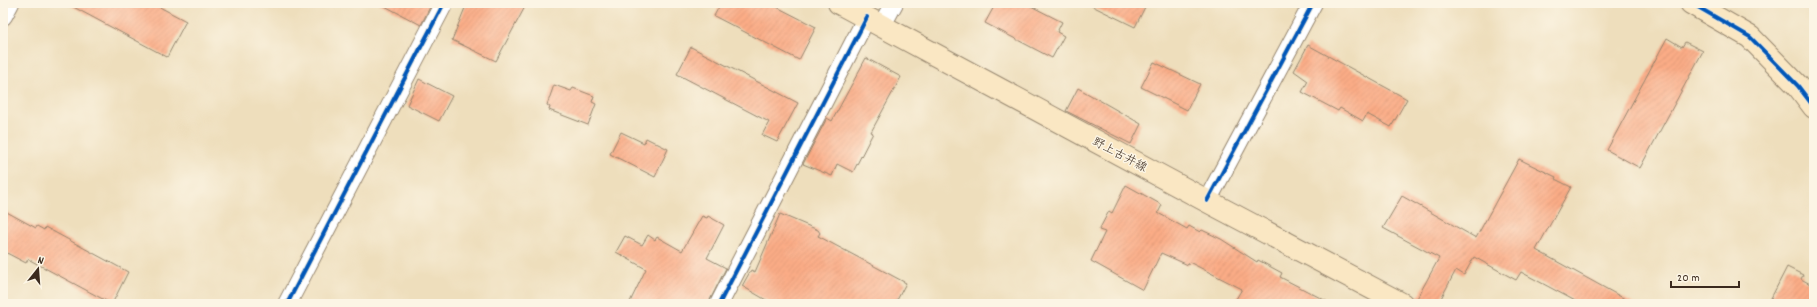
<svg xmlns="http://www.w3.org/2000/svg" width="1817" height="307" font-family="Dekko,'Klee One',sans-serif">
<defs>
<pattern id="building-hatch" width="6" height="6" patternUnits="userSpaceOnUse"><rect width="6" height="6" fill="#fbac86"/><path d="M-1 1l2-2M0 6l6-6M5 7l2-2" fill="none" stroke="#d89473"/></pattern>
</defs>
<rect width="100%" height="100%" fill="#fcf5e5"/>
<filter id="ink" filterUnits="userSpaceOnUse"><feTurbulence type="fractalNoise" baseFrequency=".025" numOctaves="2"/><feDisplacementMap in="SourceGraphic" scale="8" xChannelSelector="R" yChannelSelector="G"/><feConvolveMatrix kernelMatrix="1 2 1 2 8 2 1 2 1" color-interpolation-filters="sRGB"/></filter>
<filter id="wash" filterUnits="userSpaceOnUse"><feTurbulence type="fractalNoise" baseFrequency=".012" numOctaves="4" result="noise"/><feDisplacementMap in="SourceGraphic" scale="16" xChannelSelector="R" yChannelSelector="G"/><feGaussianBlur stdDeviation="0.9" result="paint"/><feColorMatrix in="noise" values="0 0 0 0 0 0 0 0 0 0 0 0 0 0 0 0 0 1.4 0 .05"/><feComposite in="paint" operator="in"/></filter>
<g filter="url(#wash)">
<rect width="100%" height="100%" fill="#eedebc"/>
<g id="blocks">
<!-- building -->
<g fill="url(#building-hatch)">
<polygon points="66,3 152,3 186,21 167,57"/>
<polygon points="379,3 432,3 421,25"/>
<polygon points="467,3 527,3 496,61 452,40"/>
<polygon points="721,3 769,3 816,27 799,60 714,16"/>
<polygon points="996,3 1025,3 1062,22 1057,32 1064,36 1052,58 985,23"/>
<polygon points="1086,3 1147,3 1135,27"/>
<polygon points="1667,38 1682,47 1685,42 1703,51 1640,168 1607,150"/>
<polygon points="1308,45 1407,99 1391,127 1367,114 1363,121 1340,108 1338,111 1302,92 1308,81 1294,71"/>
<polygon points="691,47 798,103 777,142 762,135 769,122 677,74"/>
<polygon points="866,58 901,77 871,132 873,133 853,172 837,164 832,176 803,164 827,118 832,121"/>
<polygon points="1154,62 1200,84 1187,110 1141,87"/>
<polygon points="419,79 452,96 439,121 407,105"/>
<polygon points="554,85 571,91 573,88 594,96 592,102 596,104 588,125 549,110 550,107 547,105"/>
<polygon points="1078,88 1141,124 1131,144 1066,111"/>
<polygon points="621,132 644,143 646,138 668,149 655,177 610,154"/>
<polygon points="1519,159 1556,177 1555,179 1571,187 1536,250 1634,304 1581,304 1521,272 1516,280 1474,257 1464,275 1456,270 1438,304 1414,304 1439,258 1383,228 1402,196 1476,238"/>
<polygon points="1126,185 1162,205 1158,213 1187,229 1189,226 1200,232 1202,230 1221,239 1257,262 1258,260 1282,273 1280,277 1332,304 1233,304 1242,289 1189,262 1188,265 1161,253 1143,290 1091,261 1105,232 1099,230 1109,211 1112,213"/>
<polygon points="3,210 36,228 37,226 44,230 45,227 128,272 112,304 28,259 26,263 3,251"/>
<polygon points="780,214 818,230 820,233 818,236 906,283 895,304 773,304 742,286 751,270 755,272"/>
<polygon points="702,216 707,218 708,216 724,225 707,258 726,268 708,304 629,304 646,269 616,252 625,236 642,245 648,235 655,240 657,237 682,251"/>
<polygon points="1787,267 1803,275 1801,279 1814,286 1814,304 1768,304"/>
</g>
</g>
</g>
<g filter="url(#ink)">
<use href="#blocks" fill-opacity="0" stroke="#94846d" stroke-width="1"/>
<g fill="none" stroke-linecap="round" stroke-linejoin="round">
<!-- street casing -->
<g stroke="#94846d" stroke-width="20">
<g id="street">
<polyline points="3,16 10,3"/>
<polyline points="882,25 894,3"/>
<polyline points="1207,201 1313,3"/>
<polyline points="287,304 444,3"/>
<polyline points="719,304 867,17"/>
</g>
</g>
<!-- secondary casing -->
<g stroke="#94846d" stroke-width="24">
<g id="secondary">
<polyline points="839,3 1207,201 1402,304"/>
<polyline points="1691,3 1750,37 1798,86 1814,107"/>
</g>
</g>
<!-- street -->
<use href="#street" stroke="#fff" stroke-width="18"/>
<!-- secondary -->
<use href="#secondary" stroke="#fae7c3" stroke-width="22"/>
<!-- cycleway casing -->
<g stroke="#fcf5e5" stroke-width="6">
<g id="cycleway">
<polyline points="1691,3 1750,37 1798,86 1814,107"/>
<polyline points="1207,201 1313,3"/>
<polyline points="287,304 444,3"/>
<polyline points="719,304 867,17"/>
</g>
</g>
<!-- cycleway -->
<use href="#cycleway" stroke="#0057b8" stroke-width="4"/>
</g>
</g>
<g text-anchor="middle" stroke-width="3" stroke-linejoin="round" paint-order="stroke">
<!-- street labels -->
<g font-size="12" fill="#3b2a1e" stroke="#fcf5e5">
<text transform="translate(1120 154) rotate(28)" y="4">野上古井線</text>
</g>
</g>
<!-- margin -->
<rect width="1817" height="307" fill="none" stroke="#fcf5e5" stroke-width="16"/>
<!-- north arrow -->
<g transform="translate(38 269) rotate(17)" stroke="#fcf5e5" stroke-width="3" paint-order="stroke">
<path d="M0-3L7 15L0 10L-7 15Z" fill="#3b2a1e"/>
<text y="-6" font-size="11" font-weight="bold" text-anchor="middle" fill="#3b2a1e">N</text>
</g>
<!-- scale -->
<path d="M1671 281v6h68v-6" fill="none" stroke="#3b2a1e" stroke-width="2"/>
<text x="1677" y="281" font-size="12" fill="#3b2a1e" stroke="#fcf5e5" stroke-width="3" paint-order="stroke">20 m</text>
</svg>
